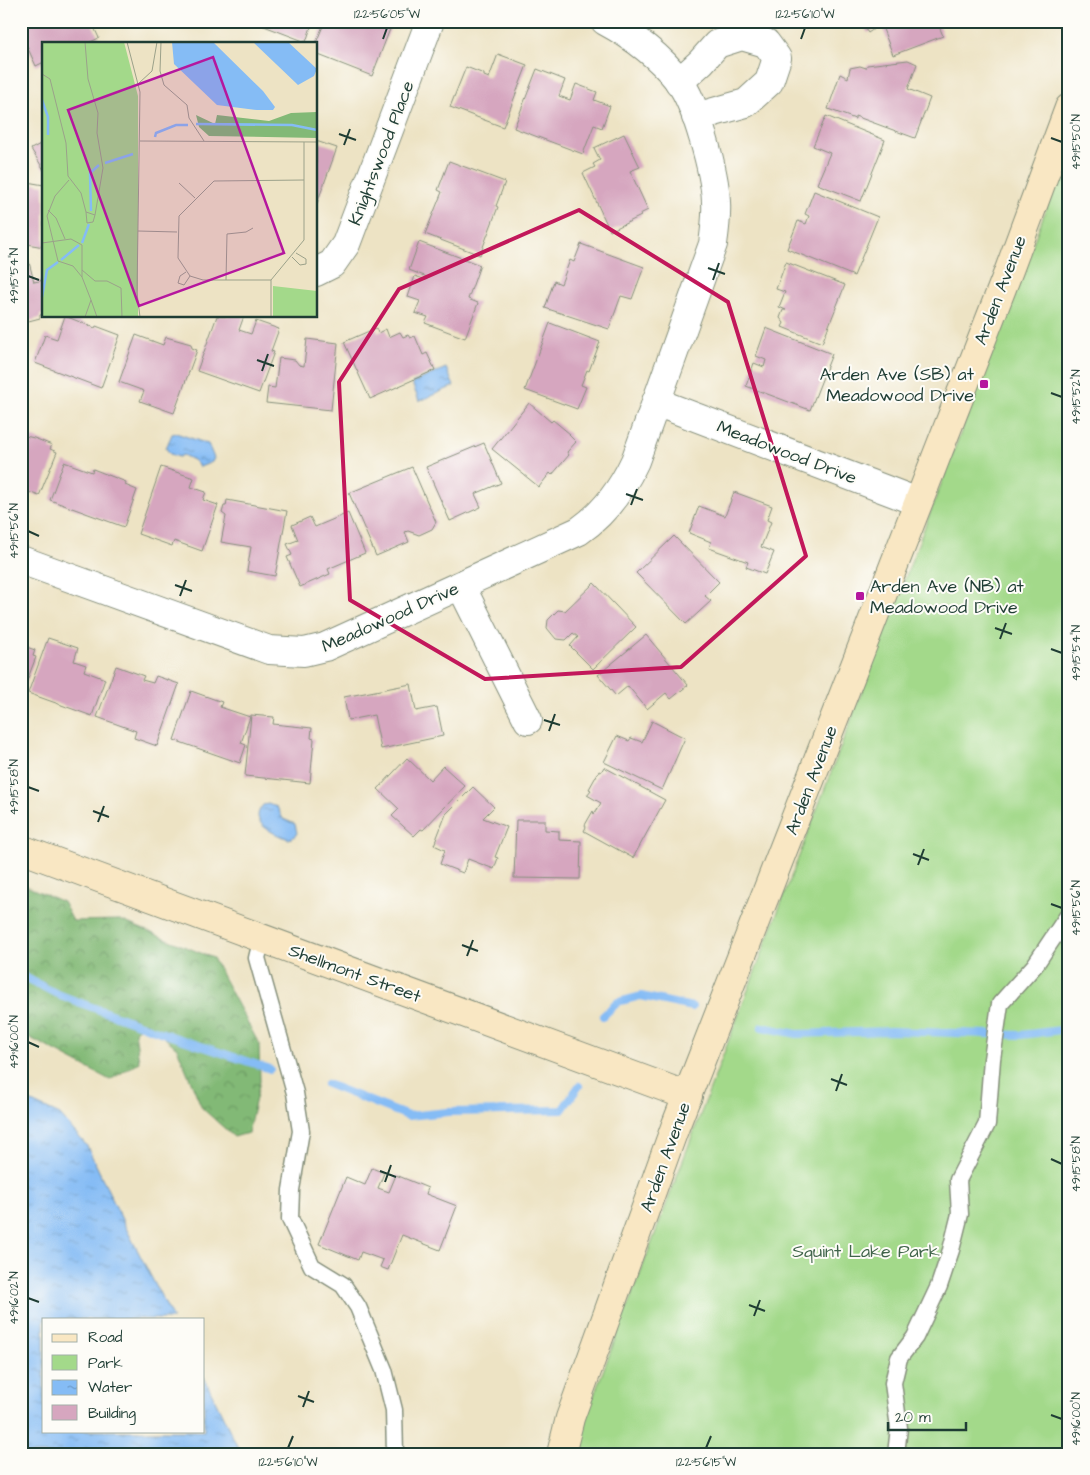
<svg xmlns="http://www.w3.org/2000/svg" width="1090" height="1475" font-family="'Architects Daughter',sans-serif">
<defs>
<pattern id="forest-crowns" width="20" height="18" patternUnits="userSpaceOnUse" patternTransform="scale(1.25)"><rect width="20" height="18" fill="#82b976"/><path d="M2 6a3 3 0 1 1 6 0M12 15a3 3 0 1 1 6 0" fill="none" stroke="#6a9862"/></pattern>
<pattern id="water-ripples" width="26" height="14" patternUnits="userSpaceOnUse" patternTransform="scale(1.25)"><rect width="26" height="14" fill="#85bcf5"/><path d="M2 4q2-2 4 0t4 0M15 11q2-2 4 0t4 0" fill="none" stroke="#6c9ac7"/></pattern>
</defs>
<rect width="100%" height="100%" fill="#fdfcf7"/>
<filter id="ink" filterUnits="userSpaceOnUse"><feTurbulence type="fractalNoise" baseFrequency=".02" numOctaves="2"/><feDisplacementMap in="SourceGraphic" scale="10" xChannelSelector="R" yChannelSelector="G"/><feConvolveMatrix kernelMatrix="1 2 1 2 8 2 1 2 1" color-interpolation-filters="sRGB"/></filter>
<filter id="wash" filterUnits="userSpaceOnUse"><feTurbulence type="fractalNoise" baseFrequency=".0096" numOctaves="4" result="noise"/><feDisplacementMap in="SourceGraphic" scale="20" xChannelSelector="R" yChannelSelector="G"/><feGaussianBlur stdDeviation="1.12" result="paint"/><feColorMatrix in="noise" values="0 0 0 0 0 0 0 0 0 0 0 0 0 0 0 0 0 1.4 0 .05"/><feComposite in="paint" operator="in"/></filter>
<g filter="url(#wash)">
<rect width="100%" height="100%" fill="#ede3c4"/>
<!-- forest -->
<polygon fill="url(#forest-crowns)" stroke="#507b55" points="21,884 63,902 73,921 120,920 213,958 259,1044 260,1081 248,1133 234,1137 202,1108 177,1048 146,1022 135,1031 139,1062 110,1080 21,1033"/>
<!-- park -->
<polygon fill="#a3d98a" stroke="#618b5f" points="1069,149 1069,1454 577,1454 591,1403 693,1134"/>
<!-- water -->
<g fill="url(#water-ripples)" stroke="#527c94">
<polygon points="446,368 454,386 419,401 412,383"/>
<polygon points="176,433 208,444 214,458 212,462 200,467 193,460 183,455 179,457 170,454 166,448 172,434"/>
<path d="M 268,804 L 277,807 L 283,819 L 295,824 L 297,833 L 295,836 L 289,839 C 274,834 247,823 263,805 Z"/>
<polygon points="21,1097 60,1115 87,1146 127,1230 173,1319 44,1319 44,1431 204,1431 204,1377 241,1454 21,1454"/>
</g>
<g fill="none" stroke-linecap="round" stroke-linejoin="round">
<!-- stream -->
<g stroke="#85bcf5" stroke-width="8">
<polyline points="21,975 55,993 86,1005 171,1036 270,1069"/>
<polyline points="603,1016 618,1002 641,996 692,1007"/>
<polyline points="762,1027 797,1034 891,1031 1021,1035 1069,1029"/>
<polyline points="327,1084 408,1116 448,1112 562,1110 579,1086"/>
</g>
</g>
<g id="blocks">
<!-- building -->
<g fill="#d6a6bf">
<polygon points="91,21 99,38 86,44 44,44 44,62 36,66 25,42 27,41 21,29 21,22"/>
<polygon points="251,21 313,21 306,42"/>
<polygon points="325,21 371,21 390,29 372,76 316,54 316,43"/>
<polygon points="860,21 937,21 943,36 893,55 881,24 868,33"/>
<polygon points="498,54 527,65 503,127 450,107 466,67 484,74 484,76 489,78"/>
<polygon points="908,60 917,64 908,89 930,98 915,138 855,116 855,119 828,109 840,74 848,78 850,68 860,66 866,68 867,65"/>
<polygon points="537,69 565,80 559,96 570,100 576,84 597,92 594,100 610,106 602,128 594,125 583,154 514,128"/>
<polygon points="826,116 885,140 861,201 817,184 830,153 813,146"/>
<polygon points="624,134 640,167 630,171 648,210 640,214 641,216 610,231 583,173 595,167 593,164 600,160 594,148"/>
<polygon points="316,141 337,148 316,206"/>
<polygon points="44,142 44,170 31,149"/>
<polygon points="449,161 505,182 496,206 498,207 480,255 425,234 442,192 438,190"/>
<polygon points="21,181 44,185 44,247 21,243"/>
<polygon points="814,191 878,217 854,276 787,249 798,221 806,224 809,216 805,214"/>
<polygon points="419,242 480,265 468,299 478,303 465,338 425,323 428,317 415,313 420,301 408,297 415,276 426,280 427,277 409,270"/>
<polygon points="581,244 644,267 632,299 621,296 609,329 545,308 554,281 561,284 570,260 574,262"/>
<polygon points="27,254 34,282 44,280 44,314 40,315 40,318 21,323 21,256"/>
<polygon points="786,262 845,285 822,343 782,327 784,323 780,318 783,310 786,310 779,307 785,292 776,289"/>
<polygon points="65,316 95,328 96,326 120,335 101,388 35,363 45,335 57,339"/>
<polygon points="217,316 244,316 239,330 251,334 256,321 279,329 271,351 274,352 259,393 197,371"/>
<polygon points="550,323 600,342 589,371 587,370 581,385 586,387 577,409 525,390"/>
<polygon points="376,328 378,333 386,329 389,337 400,332 403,337 408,335 410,338 415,336 423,355 427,353 435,370 370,399 344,342"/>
<polygon points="766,328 832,354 810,410 746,386 754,363 764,367 766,360 756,356"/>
<polygon points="136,335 163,345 166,337 191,344 192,348 197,350 174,413 140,401 144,391 119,382"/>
<polygon points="307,339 338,343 331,410 266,403 268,387 275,388 279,358 295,360 299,365 304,366"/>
<polygon points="529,403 551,422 553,420 570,434 569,435 576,442 567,452 569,455 552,475 550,473 539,487 492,449"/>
<polygon points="21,435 34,438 52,445 50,449 57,452 39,496 21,489"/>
<polygon points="484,443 501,483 475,494 481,507 450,521 426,467"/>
<polygon points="64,462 92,472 93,469 126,482 125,485 137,490 124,527 50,500"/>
<polygon points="161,467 194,478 191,487 206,492 203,500 218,505 202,551 174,541 172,546 138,534"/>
<polygon points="412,467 436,522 432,529 419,535 408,531 405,532 409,542 376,556 349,493"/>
<polygon points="734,492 772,506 767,520 771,522 761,547 774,552 765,574 746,567 748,562 709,548 711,542 689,533 699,506 725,516"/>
<polygon points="227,500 287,511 275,576 247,571 251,547 221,542 226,516 222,513 224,506 226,506"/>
<polygon points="348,513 365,553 328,569 330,574 300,587 287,557 292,555 287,544 298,540 292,525 310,517 315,527"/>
<polygon points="674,536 719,582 705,596 711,601 686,624 636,573"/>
<polygon points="594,583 636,627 593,669 570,646 578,637 573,633 566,640 556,639 547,628 548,620 558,610 565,611"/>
<polygon points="646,635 688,685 671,699 666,693 647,709 628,686 616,696 598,675"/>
<polygon points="48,638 78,648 74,661 86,665 84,671 105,679 92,716 28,693"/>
<polygon points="21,645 35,650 33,656 36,657 21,696"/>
<polygon points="116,666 144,676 142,680 153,683 156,676 179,684 157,746 134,738 136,731 97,717"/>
<polygon points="411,684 416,711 437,707 443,736 381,749 374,715 348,720 344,697"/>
<polygon points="191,691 222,702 220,707 250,717 241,743 246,745 240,763 174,740"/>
<polygon points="251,715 274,717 273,724 312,728 311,738 314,739 310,783 245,776"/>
<polygon points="652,721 685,738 662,790 604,762 617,736 629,741 631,738 642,742"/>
<polygon points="407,758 430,780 443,766 465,786 423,830 421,829 414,836 392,816 399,809 378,789"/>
<polygon points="604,767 665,800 633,858 584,831 586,827 585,825 593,811 594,814 601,803 587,795 591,790 589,789 599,771 601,772"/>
<polygon points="473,787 494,807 483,818 507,827 495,857 498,858 494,869 468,859 463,873 440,864 445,850 434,845 446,814"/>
<polygon points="516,820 545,820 545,830 559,831 559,840 581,841 580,879 514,878"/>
<polygon points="372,1168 384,1173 378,1188 389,1192 396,1175 428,1188 426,1194 457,1206 440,1250 402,1235 388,1270 380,1267 383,1260 361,1252 358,1260 319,1244 346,1177 365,1185"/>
</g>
</g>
</g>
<g filter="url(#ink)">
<use href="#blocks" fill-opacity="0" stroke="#86907c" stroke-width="1"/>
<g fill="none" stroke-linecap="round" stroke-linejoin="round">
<!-- lane casing -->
<g stroke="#86907c" stroke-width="19">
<g id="lane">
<polyline points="262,938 257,958 295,1093 301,1131 291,1190 290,1219 312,1266 343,1285 358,1307 384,1370 394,1410 395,1454"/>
<polyline points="896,1454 899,1428 893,1383 899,1358 915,1337 939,1286 951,1250 960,1214 958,1180 987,1124 992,1059 1000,1004 1035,965 1069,914"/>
</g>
</g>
<!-- street casing -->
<g stroke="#86907c" stroke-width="30">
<g id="street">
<polyline points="679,82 701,62 717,44 742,36 766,43 777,58 769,82 746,103 696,117"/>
<polyline points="316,272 332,264 346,244 430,21"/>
<polyline points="656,402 918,502"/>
<path d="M 21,560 L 269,650 L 304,652 L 325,647 L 579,531 C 605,513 622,489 635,461 L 713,244 C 715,230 717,216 716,202 C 715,173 696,103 679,81 C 660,57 633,36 605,21"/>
<polyline points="461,586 528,720"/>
</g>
</g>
<!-- secondary casing -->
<g stroke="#86907c" stroke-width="30">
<g id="secondary">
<polyline points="21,849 688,1096"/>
<polyline points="561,1454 570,1418 675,1127 1009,270 1069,108"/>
</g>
</g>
<!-- lane -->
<use href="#lane" stroke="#fff" stroke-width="16"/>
<!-- street -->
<use href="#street" stroke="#fff" stroke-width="28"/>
<!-- secondary -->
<use href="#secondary" stroke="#f9e7c3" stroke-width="28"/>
</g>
</g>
<!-- marked area -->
<path fill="none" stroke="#c2185b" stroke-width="4" stroke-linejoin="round" d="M 579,210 L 728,302 L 806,556 L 681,667 L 485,679 L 350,600 L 339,382 L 399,289 Z"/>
<!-- ticks -->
<path fill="none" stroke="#1f3d34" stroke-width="2" d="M 383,39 L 387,28M 801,39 L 805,28M 339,134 L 356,140M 1051,138 L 1062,142M 344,145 L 350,129M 708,268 L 725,274M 28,276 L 39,280M 713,280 L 719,263M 257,360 L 274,366M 262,371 L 268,354M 1051,393 L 1062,397M 626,494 L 643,500M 631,505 L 637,489M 28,531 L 39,536M 175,585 L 192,591M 180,596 L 186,580M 995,628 L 1012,634M 1000,639 L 1006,623M 1051,649 L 1062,653M 544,720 L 560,725M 549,731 L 555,714M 28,787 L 39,791M 93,811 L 109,817M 98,822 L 104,806M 913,854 L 929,860M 918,865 L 924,849M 1051,904 L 1062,908M 462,945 L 478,951M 467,956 L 473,940M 28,1042 L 39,1047M 831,1079 L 847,1085M 836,1091 L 842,1074M 1051,1159 L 1062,1164M 380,1171 L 396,1177M 385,1182 L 391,1165M 28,1298 L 39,1302M 749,1305 L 765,1311M 754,1316 L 760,1300M 298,1396 L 314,1402M 303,1407 L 309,1391M 1051,1415 L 1062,1419M 288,1448 L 293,1436M 706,1448 L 711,1436"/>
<!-- markers -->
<g fill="#b5179e" stroke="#fdfcf7" stroke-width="2">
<rect x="979" y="379" width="10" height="10" rx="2.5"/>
<rect x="855" y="591" width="10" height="10" rx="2.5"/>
</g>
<g text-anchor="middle" stroke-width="4" stroke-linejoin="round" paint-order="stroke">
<!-- street labels -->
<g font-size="18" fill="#1f3d34" stroke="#fdfcf7">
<text transform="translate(381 153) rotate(-69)" y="6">Knightswood Place</text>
<text transform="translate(1000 290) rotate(-69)" y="6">Arden Avenue</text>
<text transform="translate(787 452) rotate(21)" y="6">Meadowood Drive</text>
<text transform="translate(390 617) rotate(-24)" y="6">Meadowood Drive</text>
<text transform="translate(811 780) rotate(-69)" y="6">Arden Avenue</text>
<text transform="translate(355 973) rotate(20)" y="6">Shellmont Street</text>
<text transform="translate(665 1157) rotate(-70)" y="6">Arden Avenue</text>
</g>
<!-- poi labels -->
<g font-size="18" fill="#1f3d34" stroke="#fdfcf7" text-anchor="end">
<text x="974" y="380">Arden Ave (SB) at<tspan x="974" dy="21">Meadowood Drive</tspan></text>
<text x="870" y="592" text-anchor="start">Arden Ave (NB) at<tspan x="870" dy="21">Meadowood Drive</tspan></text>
</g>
<!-- park labels -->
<g font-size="18" fill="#40644a" stroke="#fdfcf7">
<text x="866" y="1257">Squint Lake Park</text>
</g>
</g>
<!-- overview -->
<g transform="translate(42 42)">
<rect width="275" height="275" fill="#ede3c4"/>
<path d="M 275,70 L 275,96 L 167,94 L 157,85 L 154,73 L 173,82 L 175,73 L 227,79 L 249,71 Z" fill="#82b976"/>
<path d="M 0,0 L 82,0 L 96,54 L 96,275 L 0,275 ZM 231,244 L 275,249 L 275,275 L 231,275 Z" fill="#a3d98a"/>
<path d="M 130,0 L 171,0 L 221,49 L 233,65 L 231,68 L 215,68 L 175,63 L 132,22 ZM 211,0 L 246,0 L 275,27 L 272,34 L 256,43 Z" fill="#85bcf5"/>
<path fill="none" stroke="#85bcf5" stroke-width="2.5" d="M 0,58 L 6,75 L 6,93M 154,82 L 250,83 L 275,88M 113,95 L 114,91 L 134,83 L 146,83M 63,121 L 91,112M 49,169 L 48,131 L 57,123M 40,201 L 47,182M 19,218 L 37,203M 0,255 L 5,228 L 16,220"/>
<path fill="none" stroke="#9ba18a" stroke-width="1" d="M 85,0 L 98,50 L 95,251 L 98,275M 119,0 L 118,29 L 122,43 L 145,63 L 147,76 L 162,99M 0,32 L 8,37 L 24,101 L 26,134 L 39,151 L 44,170 L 53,173 L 61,126 L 55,91 L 56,71 L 46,37 L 43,0M 97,41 L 110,29 L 115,0M 98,99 L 275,100M 27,138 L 13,154 L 5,174 L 16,219 L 31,224 L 40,235M 137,141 L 153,156M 6,168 L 14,176 L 23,197M 44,170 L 45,181 L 51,180 L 53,173M 96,189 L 135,190M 0,201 L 29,197 L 40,203 L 40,235 L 49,258 L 43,275M 250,215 L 258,223 L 264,222 L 264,217 L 254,211M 40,228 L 53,239 L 65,239 L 79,246 L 80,275M 144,230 L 138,234 L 136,241 L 142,243 L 148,234M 184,238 L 185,192 L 204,190 L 211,186M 229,238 L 161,238 L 148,234 L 136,216 L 137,174 L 172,139 L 262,138M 49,258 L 55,275M 229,275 L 229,238 L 262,198 L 262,100"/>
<path fill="#b5179e" fill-opacity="0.15" stroke="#b5179e" stroke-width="2.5" d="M 171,15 L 242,211 L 97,264 L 26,68 Z"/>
<rect width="275" height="275" fill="none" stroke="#1f3d34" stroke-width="2.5"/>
</g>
<!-- margin -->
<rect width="1090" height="1475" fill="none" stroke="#fdfcf7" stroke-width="55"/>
<!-- legend -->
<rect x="42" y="1318" width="162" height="115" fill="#fdfcf7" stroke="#a4b0a9"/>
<rect x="52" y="1334" width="25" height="8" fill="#f9e7c3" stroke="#a4b0a9"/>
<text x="88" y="1342" font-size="15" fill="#1f3d34">Road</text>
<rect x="52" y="1355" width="25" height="15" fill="#a3d98a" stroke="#a4b0a9"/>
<text x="88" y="1368" font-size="15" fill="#1f3d34">Park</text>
<rect x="52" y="1380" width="25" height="15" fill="url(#water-ripples)" stroke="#a4b0a9"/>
<text x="88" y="1392" font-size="15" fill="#1f3d34">Water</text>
<rect x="52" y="1405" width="25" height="15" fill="#d6a6bf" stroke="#a4b0a9"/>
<text x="88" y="1418" font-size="15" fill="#1f3d34">Building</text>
<!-- scale -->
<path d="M888 1422v8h78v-8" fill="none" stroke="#1f3d34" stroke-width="2.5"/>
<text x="895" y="1422" font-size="15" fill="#1f3d34" stroke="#fdfcf7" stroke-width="4" paint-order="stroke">20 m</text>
<rect x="28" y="28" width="1034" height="1420" fill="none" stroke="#1f3d34" stroke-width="2"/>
<g font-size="12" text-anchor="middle" fill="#1f3d34">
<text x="387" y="18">122°56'05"W</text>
<text x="805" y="18">122°56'10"W</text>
<text transform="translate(1076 142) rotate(-90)" y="4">49°15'50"N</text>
<text transform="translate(14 276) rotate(-90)" y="4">49°15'54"N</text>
<text transform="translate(1076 397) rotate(-90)" y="4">49°15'52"N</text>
<text transform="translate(14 531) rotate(-90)" y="4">49°15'56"N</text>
<text transform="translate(1076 653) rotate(-90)" y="4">49°15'54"N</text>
<text transform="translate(14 787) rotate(-90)" y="4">49°15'58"N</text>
<text transform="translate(1076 908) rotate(-90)" y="4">49°15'56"N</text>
<text transform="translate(14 1042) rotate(-90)" y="4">49°16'00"N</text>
<text transform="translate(1076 1164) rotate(-90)" y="4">49°15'58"N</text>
<text transform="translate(14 1298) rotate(-90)" y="4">49°16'02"N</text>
<text transform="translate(1076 1419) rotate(-90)" y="4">49°16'00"N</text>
<text x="288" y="1466">122°56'10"W</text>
<text x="706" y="1466">122°56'15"W</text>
</g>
</svg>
